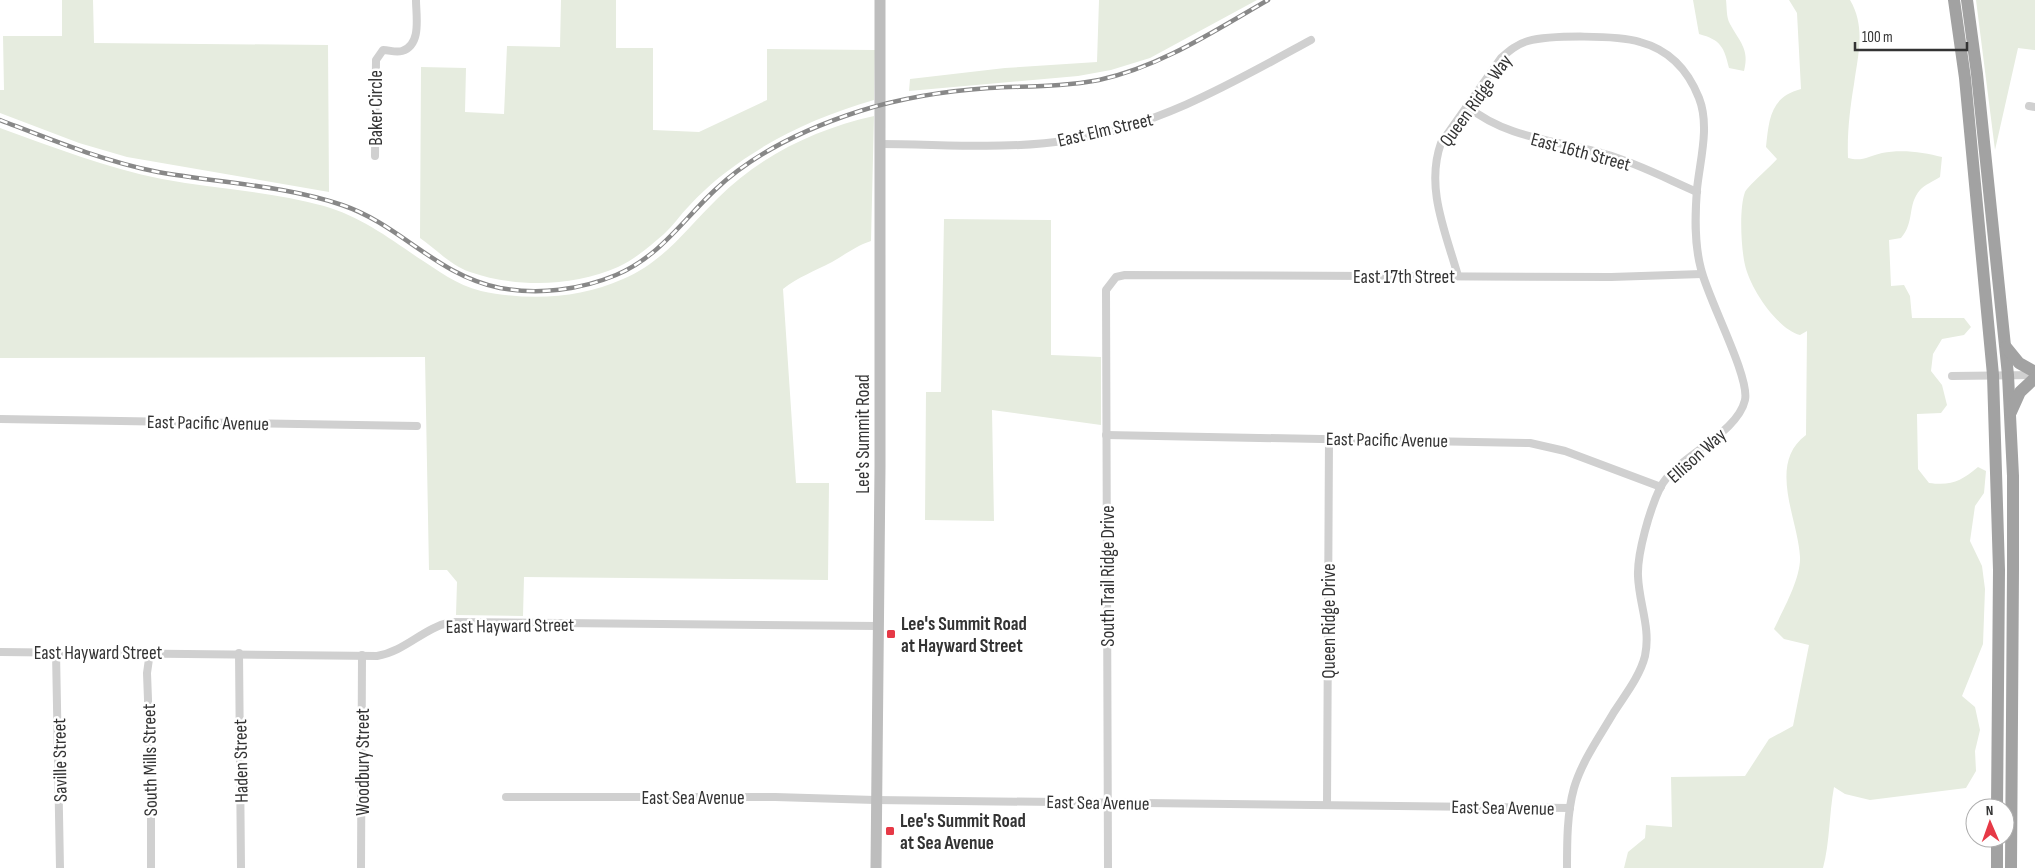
<svg xmlns="http://www.w3.org/2000/svg" width="2035" height="868" font-family="'Sofia Sans Condensed',sans-serif">
<rect width="100%" height="100%" fill="#fff"/>
<!-- green -->
<g fill="#e6ecdf">
<polygon points="62,0 93,0 94,43 328,45 329,192 127,157 79,143 0,113 0,90 4,90 3,36 62,36"/>
<path d="M 561,0 L 616,0 L 616,48 L 653,48 L 653,130 L 699,132 L 767,100 L 767,49 L 875,50 L 874,100 C 819,116 770,138 725,173 C 713,182 700,194 689,206 C 680,215 673,226 664,234 C 650,246 634,260 618,267 C 573,287 516,288 470,272 C 450,265 436,249 420,238 L 421,67 L 466,68 L 465,112 L 504,114 L 507,46 L 560,47 Z"/>
<polygon points="1099,0 1257,0 1150,58 1111,70 1078,76 909,91 910,79 1005,68 1097,62"/>
<path d="M 1693,0 L 1726,0 C 1727,7 1726,17 1730,24 C 1739,41 1750,49 1744,71 L 1729,68 C 1724,47 1721,40 1699,34 Z"/>
<path d="M 1789,0 L 1850,0 C 1866,27 1858,55 1854,84 C 1850,108 1847,133 1848,158 C 1862,162 1869,156 1882,153 C 1901,149 1924,152 1942,157 L 1940,177 C 1934,181 1924,185 1920,190 C 1907,205 1915,222 1901,238 L 1889,240 L 1891,286 L 1904,285 L 1910,296 L 1912,318 L 1964,318 L 1971,327 L 1964,335 L 1942,339 L 1933,354 L 1931,371 L 1942,385 L 1947,405 L 1941,413 L 1917,414 L 1918,469 L 1929,483 C 1952,486 1961,481 1978,467 L 1986,471 L 1984,493 L 1975,506 L 1970,541 L 1982,566 L 1985,589 L 1983,644 L 1962,696 L 1975,707 L 1980,730 L 1975,751 L 1976,771 L 1966,788 L 1870,800 L 1845,794 L 1834,787 C 1829,814 1830,842 1823,868 L 1624,868 L 1628,852 L 1645,838 L 1646,825 L 1672,827 L 1671,777 L 1745,776 L 1769,739 L 1793,726 L 1809,645 L 1784,639 L 1774,629 C 1783,610 1801,578 1800,557 C 1798,518 1767,464 1806,435 L 1807,331 L 1800,335 C 1777,329 1750,288 1745,265 C 1741,248 1739,208 1745,192 C 1747,187 1771,166 1777,159 L 1766,147 C 1769,120 1770,97 1801,89 L 1797,13 Z"/>
<polygon points="1976,0 2035,0 2035,50 2018,48 1995,150"/>
<path d="M 874,116 L 871,241 C 856,246 846,254 832,262 C 815,271 798,277 783,289 L 796,483 L 829,483 L 828,580 L 524,577 L 523,616 L 456,615 L 457,582 L 447,570 L 429,570 L 425,357 L 0,358 L 0,128 C 53,147 106,168 162,179 C 215,189 271,191 324,206 C 359,216 388,237 417,257 C 438,270 456,285 481,291 C 528,301 579,299 623,279 C 665,261 686,229 718,198 C 761,155 816,129 874,116 Z"/>
<polygon points="944,219 1051,220 1051,355 1101,357 1101,425 992,410 994,521 925,520 926,392 941,392"/>
</g>
<g fill="none" stroke-linecap="round" stroke-linejoin="round">
<!-- minor -->
<g stroke="#d0d0d0" stroke-width="8">
<path d="M 1467,106 C 1507,139 1557,140 1605,154 C 1637,163 1667,179 1697,192"/>
<polyline points="2029,106 2035,107"/>
<path d="M 880,144 C 943,144 1008,150 1070,140 C 1159,126 1234,82 1311,40"/>
<path d="M 375,156 L 376,60 L 383,50 C 390,50 395,53 402,51 C 422,45 416,16 416,0"/>
<path d="M 1458,276 C 1446,233 1425,188 1441,143 L 1501,58 C 1509,51 1517,44 1528,41 C 1550,35 1618,35 1640,42 C 1670,50 1688,70 1699,98 C 1710,126 1700,160 1697,189 C 1695,215 1694,243 1701,269 C 1708,299 1750,377 1745,400 C 1737,435 1676,456 1660,488 C 1650,509 1637,553 1638,576 C 1639,604 1651,628 1645,656 C 1640,676 1625,695 1614,712 C 1600,736 1582,761 1574,788 C 1567,813 1567,842 1567,868"/>
<polyline points="1952,376 2035,375"/>
<polyline points="0,419 417,426"/>
<polyline points="1106,435 1530,443 1565,451 1661,487"/>
<path d="M 0,652 L 377,656 C 406,651 423,628 451,622 L 878,626"/>
<polyline points="56,652 60,868"/>
<polyline points="150,652 147,673 151,779 151,868"/>
<polyline points="239,653 241,868"/>
<polyline points="506,797 775,797 875,800 1570,808"/>
<polyline points="1327,805 1329,438"/>
<polyline points="361,868 362,655"/>
<polyline points="1108,868 1106,290 1116,277 1125,275 1611,277 1702,274"/>
</g>
<!-- secondary -->
<polyline stroke="#bdbdbd" stroke-width="11" points="876,868 880,467 880,0"/>
<!-- trunk -->
<g stroke="#a2a2a2" stroke-width="12">
<polyline points="1954,0 1965,78 1993,375 1999,570 1997,808"/>
<polyline points="1967,0 1977,74 2008,375 2013,476 2013,569 2011,868"/>
<polyline points="2006,347 2019,363 2035,372"/>
<polyline points="2011,412 2020,392 2035,378"/>
<polyline points="1997,868 1997,838"/>
</g>
<!-- rail casing -->
<g stroke="#888" stroke-width="4.5">
<path id="rail" d="M 0,120 C 52,140 103,161 158,172 C 219,183 283,185 342,205 C 401,225 436,275 500,288 C 539,295 580,290 616,275 C 659,257 682,221 715,190 C 755,152 807,128 860,111 C 901,98 945,91 989,88 C 1025,86 1063,87 1099,80 C 1160,67 1214,31 1268,0"/>
</g>
<!-- rail -->
<use href="#rail" stroke="#fff" stroke-width="2.5" stroke-dasharray="8" stroke-linecap="butt"/>
</g>
<!-- markers -->
<g fill="#e63946" stroke="#fff" stroke-width="2">
<rect x="886" y="629" width="10" height="10" rx="2.5"/>
<rect x="885" y="826" width="10" height="10" rx="2.5"/>
</g>
<g text-anchor="middle" stroke-width="5" stroke-linejoin="round" paint-order="stroke">
<!-- street labels -->
<g font-size="19" fill="#333" stroke="#fff">
<text transform="translate(1475 100) rotate(-54)" y="7">Queen Ridge Way</text>
<text transform="translate(375 108) rotate(-90)" y="7">Baker Circle</text>
<text transform="translate(1105 129) rotate(-13)" y="7">East Elm Street</text>
<text transform="translate(1581 151) rotate(15)" y="7">East 16th Street</text>
<text x="1404" y="283">East 17th Street</text>
<text transform="translate(208 422) rotate(1)" y="7">East Pacific Avenue</text>
<text transform="translate(862 434) rotate(-90)" y="7">Lee's Summit Road</text>
<text transform="translate(1387 439) rotate(1)" y="7">East Pacific Avenue</text>
<text transform="translate(1696 455) rotate(-42)" y="7">Ellison Way</text>
<text transform="translate(1107 576) rotate(-90)" y="7">South Trail Ridge Drive</text>
<text transform="translate(1328 621) rotate(-90)" y="7">Queen Ridge Drive</text>
<text transform="translate(510 625) rotate(-1)" y="7">East Hayward Street</text>
<text x="98" y="659">East Hayward Street</text>
<text transform="translate(59 760) rotate(-91)" y="7">Saville Street</text>
<text transform="translate(149 760) rotate(-91)" y="7">South Mills Street</text>
<text transform="translate(240 761) rotate(-91)" y="7">Haden Street</text>
<text transform="translate(362 762) rotate(-90)" y="7">Woodbury Street</text>
<text x="693" y="804">East Sea Avenue</text>
<text transform="translate(1098 802) rotate(1)" y="7">East Sea Avenue</text>
<text transform="translate(1503 807) rotate(1)" y="7">East Sea Avenue</text>
</g>
<!-- poi labels -->
<g font-size="19" font-weight="bold" fill="#333" stroke="#fff" text-anchor="start">
<text x="901" y="630">Lee's Summit Road<tspan x="901" dy="22">at Hayward Street</tspan></text>
<text x="900" y="827">Lee's Summit Road<tspan x="900" dy="22">at Sea Avenue</tspan></text>
</g>
</g>
<!-- north arrow -->
<g transform="translate(1990 823) rotate(358)"><circle r="24" fill="#ffffff" stroke="#adadad"/>
<path d="M0-4L9 19L0 12L-9 19Z" fill="#e63946"/>
<text y="-8" font-size="14" font-weight="bold" text-anchor="middle" fill="#333333">N</text>
</g>
<!-- scale -->
<path d="M1855 42v8h112v-8" fill="none" stroke="#333333" stroke-width="2.5"/>
<text x="1862" y="42" font-size="15" fill="#333333" stroke="#ffffff" stroke-width="4" paint-order="stroke">100 m</text>
</svg>
